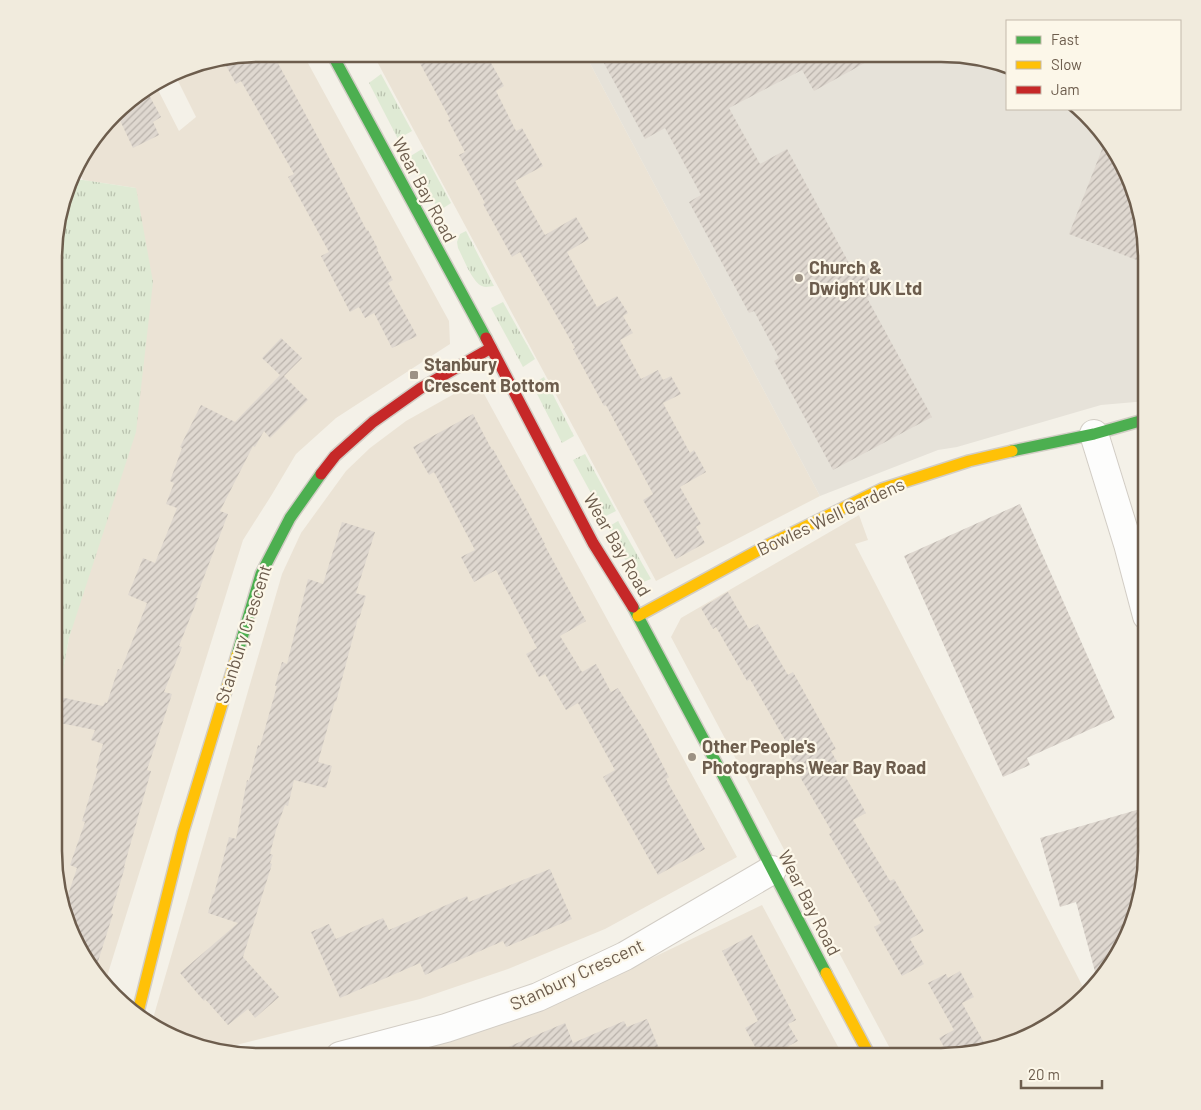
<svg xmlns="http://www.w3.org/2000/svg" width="1201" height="1110" font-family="Barlow,sans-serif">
<defs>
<pattern id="grass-tufts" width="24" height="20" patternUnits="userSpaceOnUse" patternTransform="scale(1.25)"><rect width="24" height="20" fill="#dfead4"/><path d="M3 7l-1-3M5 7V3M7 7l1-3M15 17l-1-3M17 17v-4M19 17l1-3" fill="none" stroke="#b9c1ae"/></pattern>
<pattern id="building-hatch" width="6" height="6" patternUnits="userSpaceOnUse" patternTransform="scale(1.25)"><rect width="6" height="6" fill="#dfd8d0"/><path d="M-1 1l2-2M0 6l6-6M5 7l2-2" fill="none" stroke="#b9b2ab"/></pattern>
</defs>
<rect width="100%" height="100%" fill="#f4f1e8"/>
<!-- residential -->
<g fill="#ebe3d5">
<polygon points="260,54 303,54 449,321 450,344 336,418 296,454 271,496 243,540 104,986 69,929 54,864 55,697 58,697 69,638 136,188 83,180 77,168 81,156 124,105 156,86 179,131 196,117 175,75 193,65"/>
<polygon points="373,54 585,54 820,496 656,581"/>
<polygon points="477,381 737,857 605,929 508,969 420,999 224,1048 169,1035 152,1022 282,574 301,533 346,471 370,448 406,421"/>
<polygon points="859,515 868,540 855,544 1084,989 1090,988 1077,1005 1020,1041 955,1056 894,1056 671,637 681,618"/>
<polygon points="762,905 843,1056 393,1056 527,1015 623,972"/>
</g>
<!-- industrial -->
<polygon fill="#e6e2d9" points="585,54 955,54 1007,68 1007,109 1076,109 1096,124 1132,181 1147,246 1147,401 1101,405 957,447 938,450 820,496"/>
<!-- grass -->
<g fill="url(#grass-tufts)">
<polygon points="381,74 412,131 398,139 369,83"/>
<polygon points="422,149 451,203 439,211 409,157"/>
<polygon points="72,180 83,180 136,188 153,282 136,432 69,638 58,697 55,697 58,220"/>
<path d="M 466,231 L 494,286 C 490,286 486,288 482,286 C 472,282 463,257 458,248 L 457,242 L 460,234 Z"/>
<polygon points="503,302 535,359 523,367 491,308"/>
<polygon points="544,377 574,436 562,443 532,384"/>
<polygon points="585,454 616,511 604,517 573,460"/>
<polygon points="618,521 651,579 638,584 608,527"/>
</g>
<!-- building -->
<g fill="url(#building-hatch)">
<polygon points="260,54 273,54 335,169 367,231 368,230 378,249 377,250 393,280 388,283 417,336 392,348 374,313 365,318 359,307 350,312 321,256 329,252 288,177 294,174 241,81 236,84 223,60"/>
<polygon points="415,54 486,54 504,86 496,91 516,131 522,128 543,166 515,181 545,235 576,217 589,239 567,252 597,307 617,296 628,313 623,316 633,333 620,340 641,379 658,370 663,380 671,376 681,394 663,403 690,453 694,450 706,472 680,487 701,524 696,527 705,543 676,559 643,500 653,494 606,405 604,406 573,349 575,348 520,252 512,257 483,204 485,203 459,155 465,152 448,120 450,119"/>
<polygon points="599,54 881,54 814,91 802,70 729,108 760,164 787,149 849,263 858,258 877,293 867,298 932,417 833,470 774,361 779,358 754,311 749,313 689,202 701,195 665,128 645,139"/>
<polygon points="140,95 141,98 149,95 161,117 153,122 159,135 133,148 117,114 124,105"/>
<polygon points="1106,139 1132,181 1147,246 1147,264 1069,234"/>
<polygon points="281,338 302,358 284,376 308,400 270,438 264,431 255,447 253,446 220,511 228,514 196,598 198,598 179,646 182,647 164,692 172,694 147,770 151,771 124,867 125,867 111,913 113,914 95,971 69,929 64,907 77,868 70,865 85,822 82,821 98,769 96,768 103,744 91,740 95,730 55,722 55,696 103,706 105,702 107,703 118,669 121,670 147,603 128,595 143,558 155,563 177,508 166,504 174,483 170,481 182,448 180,447 201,405 235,422 280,375 262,358"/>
<polygon points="473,414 492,450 493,449 516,491 517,491 545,544 544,544 586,621 560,636 582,672 596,664 611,692 618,688 646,733 669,777 666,779 705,849 658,875 603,777 615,770 578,703 566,710 545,674 539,677 526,654 537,648 496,570 474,582 461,557 475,550 434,472 429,475 413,447"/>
<polygon points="1020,504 1115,718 1027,758 1030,765 1003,777 904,556"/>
<polygon points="342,522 375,532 356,593 366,596 359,619 358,618 336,702 335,701 318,762 332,766 326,788 294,780 288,806 285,805 276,830 270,854 273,855 270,863 272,864 243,957 279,997 255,1018 248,1009 228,1025 205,999 204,1001 180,973 238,923 208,913 213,894 214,894 229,837 236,839 247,780 249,781 258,745 260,746 277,686 275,686 282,662 287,664 308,579 323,584"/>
<polygon points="728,592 749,629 758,624 788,675 793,672 836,749 831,751 866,813 853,820 890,881 894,879 924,931 910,939 924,964 902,976 874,927 881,923 829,834 832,832 796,770 798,770 790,756 793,754 750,679 747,681 716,627 713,629 701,608"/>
<polygon points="1147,807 1147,851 1126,941 1097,979 1076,902 1060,907 1040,838"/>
<polygon points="550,869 572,919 506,947 503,941 425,975 420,963 340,998 311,932 329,924 336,939 383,918 389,930 467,896 469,902"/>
<polygon points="752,935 796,1020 788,1024 798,1041 770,1056 760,1056 745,1028 758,1021 722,951"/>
<polygon points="960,971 974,997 962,1003 987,1048 955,1056 949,1056 939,1038 954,1030 928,983 946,974 948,978"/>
<polygon points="647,1019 662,1056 487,1056 565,1023 573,1043 624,1021 627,1027"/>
</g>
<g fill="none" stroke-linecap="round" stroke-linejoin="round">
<!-- street casing -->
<g stroke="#d2cdc5" stroke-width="30">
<g id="street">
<polyline points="1094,434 1128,544 1147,616"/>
<polyline points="340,1056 446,1028 538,997 625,956 772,870"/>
</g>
</g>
<!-- fast casing -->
<g stroke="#d2cdc5" stroke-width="14">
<g id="fast">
<polyline points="332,54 486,338"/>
<polyline points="1012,451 1094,434 1147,419"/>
<polyline points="633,607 736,800 826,973"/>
<polyline points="237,655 261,574 290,518 321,474"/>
</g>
</g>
<!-- slow casing -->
<g stroke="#d2cdc5" stroke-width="14">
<g id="slow">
<polyline points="638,616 768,545 882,489 969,461 1012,451"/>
<polyline points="826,973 870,1056"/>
<polyline points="138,1012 183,832 237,655"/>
</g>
</g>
<!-- jam casing -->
<g stroke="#d2cdc5" stroke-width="14">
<g id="jam">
<polyline points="486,338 593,543 633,607"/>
<polyline points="321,474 335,456 373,422 421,388 491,348"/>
</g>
</g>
<!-- street -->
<use href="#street" stroke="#fdfdfc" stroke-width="28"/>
<!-- fast -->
<use href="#fast" stroke="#4caf50" stroke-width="11"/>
<!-- slow -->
<use href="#slow" stroke="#ffc107" stroke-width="11"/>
<!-- jam -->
<use href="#jam" stroke="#c62828" stroke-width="11"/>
</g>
<!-- markers -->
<g fill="#9c9183" stroke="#fcf7e9" stroke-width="2">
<circle cx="799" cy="278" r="5"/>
<rect x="409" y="370" width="10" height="10" rx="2.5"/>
<circle cx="692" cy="757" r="5"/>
</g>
<g text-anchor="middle" stroke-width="4.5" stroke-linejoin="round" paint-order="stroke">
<!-- street labels -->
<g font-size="18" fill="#6d5d4d" stroke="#fcf7e9">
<text transform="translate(424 190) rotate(62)" y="6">Wear Bay Road</text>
<text transform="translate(831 517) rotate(-25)" y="6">Bowles Well Gardens</text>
<text transform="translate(617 545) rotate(60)" y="6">Wear Bay Road</text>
<text transform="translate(244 634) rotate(-72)" y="6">Stanbury Crescent</text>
<text transform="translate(809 903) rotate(63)" y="6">Wear Bay Road</text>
<text transform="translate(577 975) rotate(-25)" y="6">Stanbury Crescent</text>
</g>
<!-- poi labels -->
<g font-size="18" font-weight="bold" fill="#6d5d4d" stroke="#fcf7e9" text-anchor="start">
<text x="809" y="274">Church &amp;<tspan x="809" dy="21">Dwight UK Ltd</tspan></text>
<text x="424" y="371">Stanbury<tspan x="424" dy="21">Crescent Bottom</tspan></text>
<text x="702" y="753">Other People's<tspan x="702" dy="21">Photographs Wear Bay Road</tspan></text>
</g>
</g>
<!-- crop -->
<path d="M0 0H1201V1110H0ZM259 62H941A197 197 0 0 1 1138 259V851A197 197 0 0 1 941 1048H259A197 197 0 0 1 62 851V259A197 197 0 0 1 259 62Z" fill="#f1ebdd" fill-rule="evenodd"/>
<path fill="none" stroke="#6d5d4d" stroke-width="2.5" d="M259 62H941A197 197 0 0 1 1138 259V851A197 197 0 0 1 941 1048H259A197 197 0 0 1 62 851V259A197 197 0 0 1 259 62Z"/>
<!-- legend -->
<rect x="1006" y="20" width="175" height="90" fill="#fcf7e9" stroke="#c3b9ab"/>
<rect x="1016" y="36" width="25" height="8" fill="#4caf50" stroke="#c3b9ab"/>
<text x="1051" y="45" font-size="15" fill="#6d5d4d">Fast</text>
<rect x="1016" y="61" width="25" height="8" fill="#ffc107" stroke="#c3b9ab"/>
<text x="1051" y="70" font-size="15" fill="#6d5d4d">Slow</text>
<rect x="1016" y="86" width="25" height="8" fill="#c62828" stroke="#c3b9ab"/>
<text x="1051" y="95" font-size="15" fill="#6d5d4d">Jam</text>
<!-- scale -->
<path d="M1021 1080v8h81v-8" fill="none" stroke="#6d5d4d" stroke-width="2.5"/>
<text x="1028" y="1080" font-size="15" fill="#6d5d4d" stroke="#fcf7e9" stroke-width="4" paint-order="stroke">20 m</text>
</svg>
